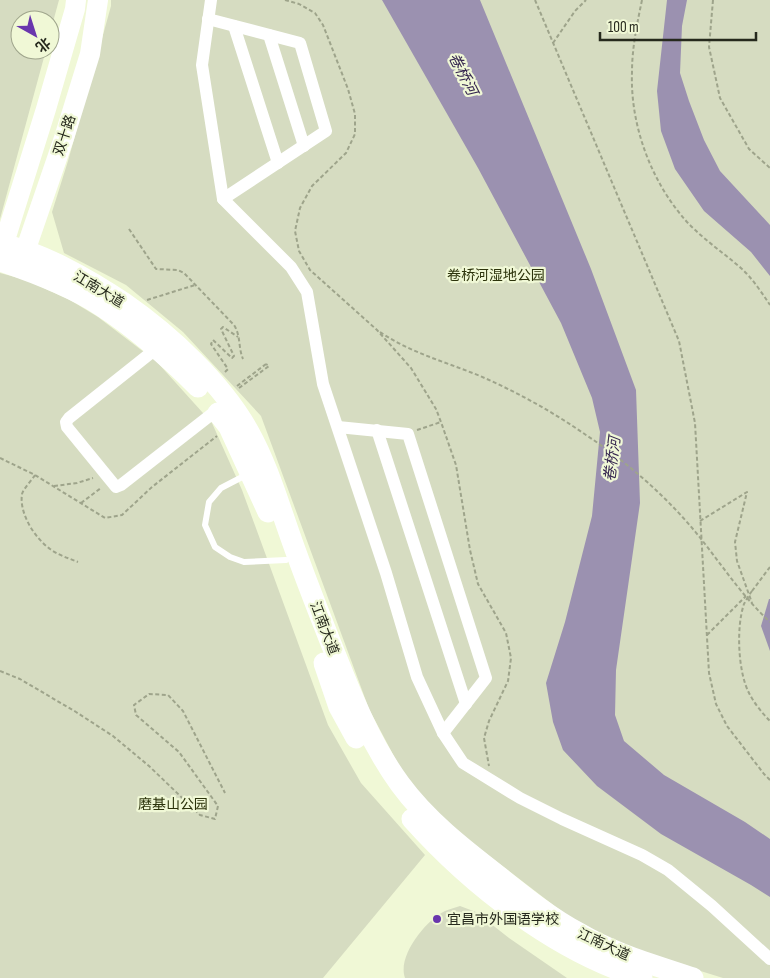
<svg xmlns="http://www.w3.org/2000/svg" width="770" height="978" font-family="'Sofia Sans Condensed','Noto Sans SC',sans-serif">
<rect width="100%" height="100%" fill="#f0f8d6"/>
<!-- green -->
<g fill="#d6dcc1">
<polygon points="0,0 59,0 50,33 50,20 20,20 20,50 46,50 0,219"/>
<polygon points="111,0 770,0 770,978 723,978 630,949 565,914 444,821 405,777 369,709 261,416 183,332 126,285 64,253 52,212 68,161 111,6"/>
<polygon points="0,273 26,280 70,300 98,317 157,362 212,423 242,490 328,725 361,783 425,855 323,978 0,978"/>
<path d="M 460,906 L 476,912 L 509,938 L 567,978 L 405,978 C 397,956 426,920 445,911 C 449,909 455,908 460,906 Z"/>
</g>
<!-- water -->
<g fill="#9b91b0">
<polygon points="382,0 480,0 591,269 636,390 640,503 616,670 615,715 624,741 664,775 745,822 770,839 770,897 751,885 661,834 597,786 563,750 553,722 546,683 565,622 592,516 600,432 592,398 561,323 478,168"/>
<polygon points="667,0 687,0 682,26 680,73 689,101 704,140 720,171 770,225 770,276 751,252 704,211 675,169 661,131 657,91"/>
<polygon points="769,599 770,599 770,651 761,626"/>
</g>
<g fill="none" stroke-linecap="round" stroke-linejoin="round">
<!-- path -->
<g stroke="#9ea48b" stroke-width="2" stroke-dasharray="4 2.5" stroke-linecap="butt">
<polyline points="285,0 299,4 315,13 323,25 348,89 355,114 355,134 346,153 312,186 300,208 295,231 299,251 310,270 377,330 411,368 436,409 441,422 456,465 470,550 478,584 506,633 511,658 508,681 489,721 484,738 489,766"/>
<polyline points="535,0 679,341 695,423 709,673 716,704 727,726 764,774 770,780"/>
<path d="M 642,0 C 637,24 632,48 632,72 C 630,125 651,182 687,222 C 704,240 724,253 742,269 C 752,278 762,293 770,305"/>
<polyline points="713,0 709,47 720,98 749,149 770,168"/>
<polyline points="553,43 575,11 586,0"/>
<path d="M 129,229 L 156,269 L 178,270 L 184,273 L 234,325 C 241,336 238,347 243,359"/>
<polyline points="147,300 195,285"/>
<path d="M 380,332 C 411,353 446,362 480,376 C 517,392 553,412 586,435 C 630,464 673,502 705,544 C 726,571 745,599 770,622"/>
<polyline points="225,372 228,369 211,344 213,340 232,358 234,356 221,329 223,327 238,337"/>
<polyline points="237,386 266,364"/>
<polyline points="239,388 269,366 266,364"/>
<polyline points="417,430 441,422"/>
<polyline points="0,458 35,475 105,518 122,515 152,487 217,436"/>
<path d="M 35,475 C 32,480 24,488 22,494 C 19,514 35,538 50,549 C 58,555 68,558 78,562"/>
<polyline points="54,486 77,483 93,478"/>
<polyline points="81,503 101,488"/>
<polyline points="700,521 747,492 735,542 737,561 752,603"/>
<path d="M 752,591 C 749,595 746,600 744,604 C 736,627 738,672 749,693 C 754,703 762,713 770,721"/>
<polyline points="752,591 770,567"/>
<polyline points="707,635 746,596"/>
<polyline points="0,671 20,679 76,712 113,736 149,766 200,815 215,819 218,806 179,752 136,715 134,705 149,694 168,695 183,711 225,793"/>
</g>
<!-- service -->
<polyline stroke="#fff" stroke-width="6" points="248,474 221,488 209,502 205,525 215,547 230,557 244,562 286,560"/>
<!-- minor -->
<g stroke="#fff" stroke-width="12">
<polyline points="211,0 202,65 223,199 291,267 307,292 323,384 386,573 417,677 443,733 463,763 520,798 562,819 642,855 668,870 712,906 770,959"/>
<polyline points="208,19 300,43 326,131 223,199"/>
<polyline points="234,26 278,163"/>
<polyline points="269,35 304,146"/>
<polyline points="157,348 69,418 66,422 67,427 116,487 121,485 217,410"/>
<polyline points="338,427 408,434 486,678 443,733"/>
<polyline points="377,430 466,704"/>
</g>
<!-- primary -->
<g stroke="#fff" stroke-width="20">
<polyline points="0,256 46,109 75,9 76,0"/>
<polyline points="20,266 64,138 90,54 98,0"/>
</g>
<!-- trunk -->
<g stroke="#fff" stroke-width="21">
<path d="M 0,244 C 38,250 92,281 124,303 C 170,335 222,383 249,432 C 268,466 279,505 292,541 C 304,575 317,608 330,641 C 350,691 368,740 400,784 C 427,821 465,850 501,878 C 526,898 551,918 579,933 C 614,954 655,965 693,978"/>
<path d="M 0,261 C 33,272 72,287 101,306 C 138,330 167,356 198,387"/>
<polyline points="218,413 229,427 268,512"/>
<polyline points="324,663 339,707 356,738"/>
<path d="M 412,819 C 471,885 556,952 642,978"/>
</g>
</g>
<!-- markers -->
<circle fill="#6936ad" stroke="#f0f8d6" stroke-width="2" cx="437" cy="919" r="5"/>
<g text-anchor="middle" stroke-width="4.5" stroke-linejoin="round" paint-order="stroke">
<!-- street labels -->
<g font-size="14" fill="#26291d" stroke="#f0f8d6">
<text transform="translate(64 135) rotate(-72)" y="5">双十路</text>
<text transform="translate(99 289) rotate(31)" y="5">江南大道</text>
<text transform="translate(325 628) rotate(69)" y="5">江南大道</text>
<text transform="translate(604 944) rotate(25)" y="5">江南大道</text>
</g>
<!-- park labels -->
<g font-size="14" fill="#2c330b" stroke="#f0f8d6">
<text x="496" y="280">卷桥河湿地公园</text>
<text x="173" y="809">磨基山公园</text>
</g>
<!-- poi labels -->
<g font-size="14" fill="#26291d" stroke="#f0f8d6" text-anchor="start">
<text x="447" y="924">宜昌市外国语学校</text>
</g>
<!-- water labels -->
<g font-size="15" font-style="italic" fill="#34244e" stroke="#f0f8d6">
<text transform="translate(463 74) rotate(63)" y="5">卷桥河</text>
<text transform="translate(612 459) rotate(-83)" y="5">卷桥河</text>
</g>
</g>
<!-- north arrow -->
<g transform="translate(35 35) rotate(141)"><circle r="24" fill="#f0f8d6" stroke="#9fa58c"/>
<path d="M0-4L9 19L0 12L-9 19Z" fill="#6936ad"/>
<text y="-8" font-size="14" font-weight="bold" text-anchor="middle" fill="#26291d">北</text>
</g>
<!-- scale -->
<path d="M600 32v8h156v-8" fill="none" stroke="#26291d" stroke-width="2.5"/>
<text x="608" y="32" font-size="15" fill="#26291d" stroke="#f0f8d6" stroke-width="4" paint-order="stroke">100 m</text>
</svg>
